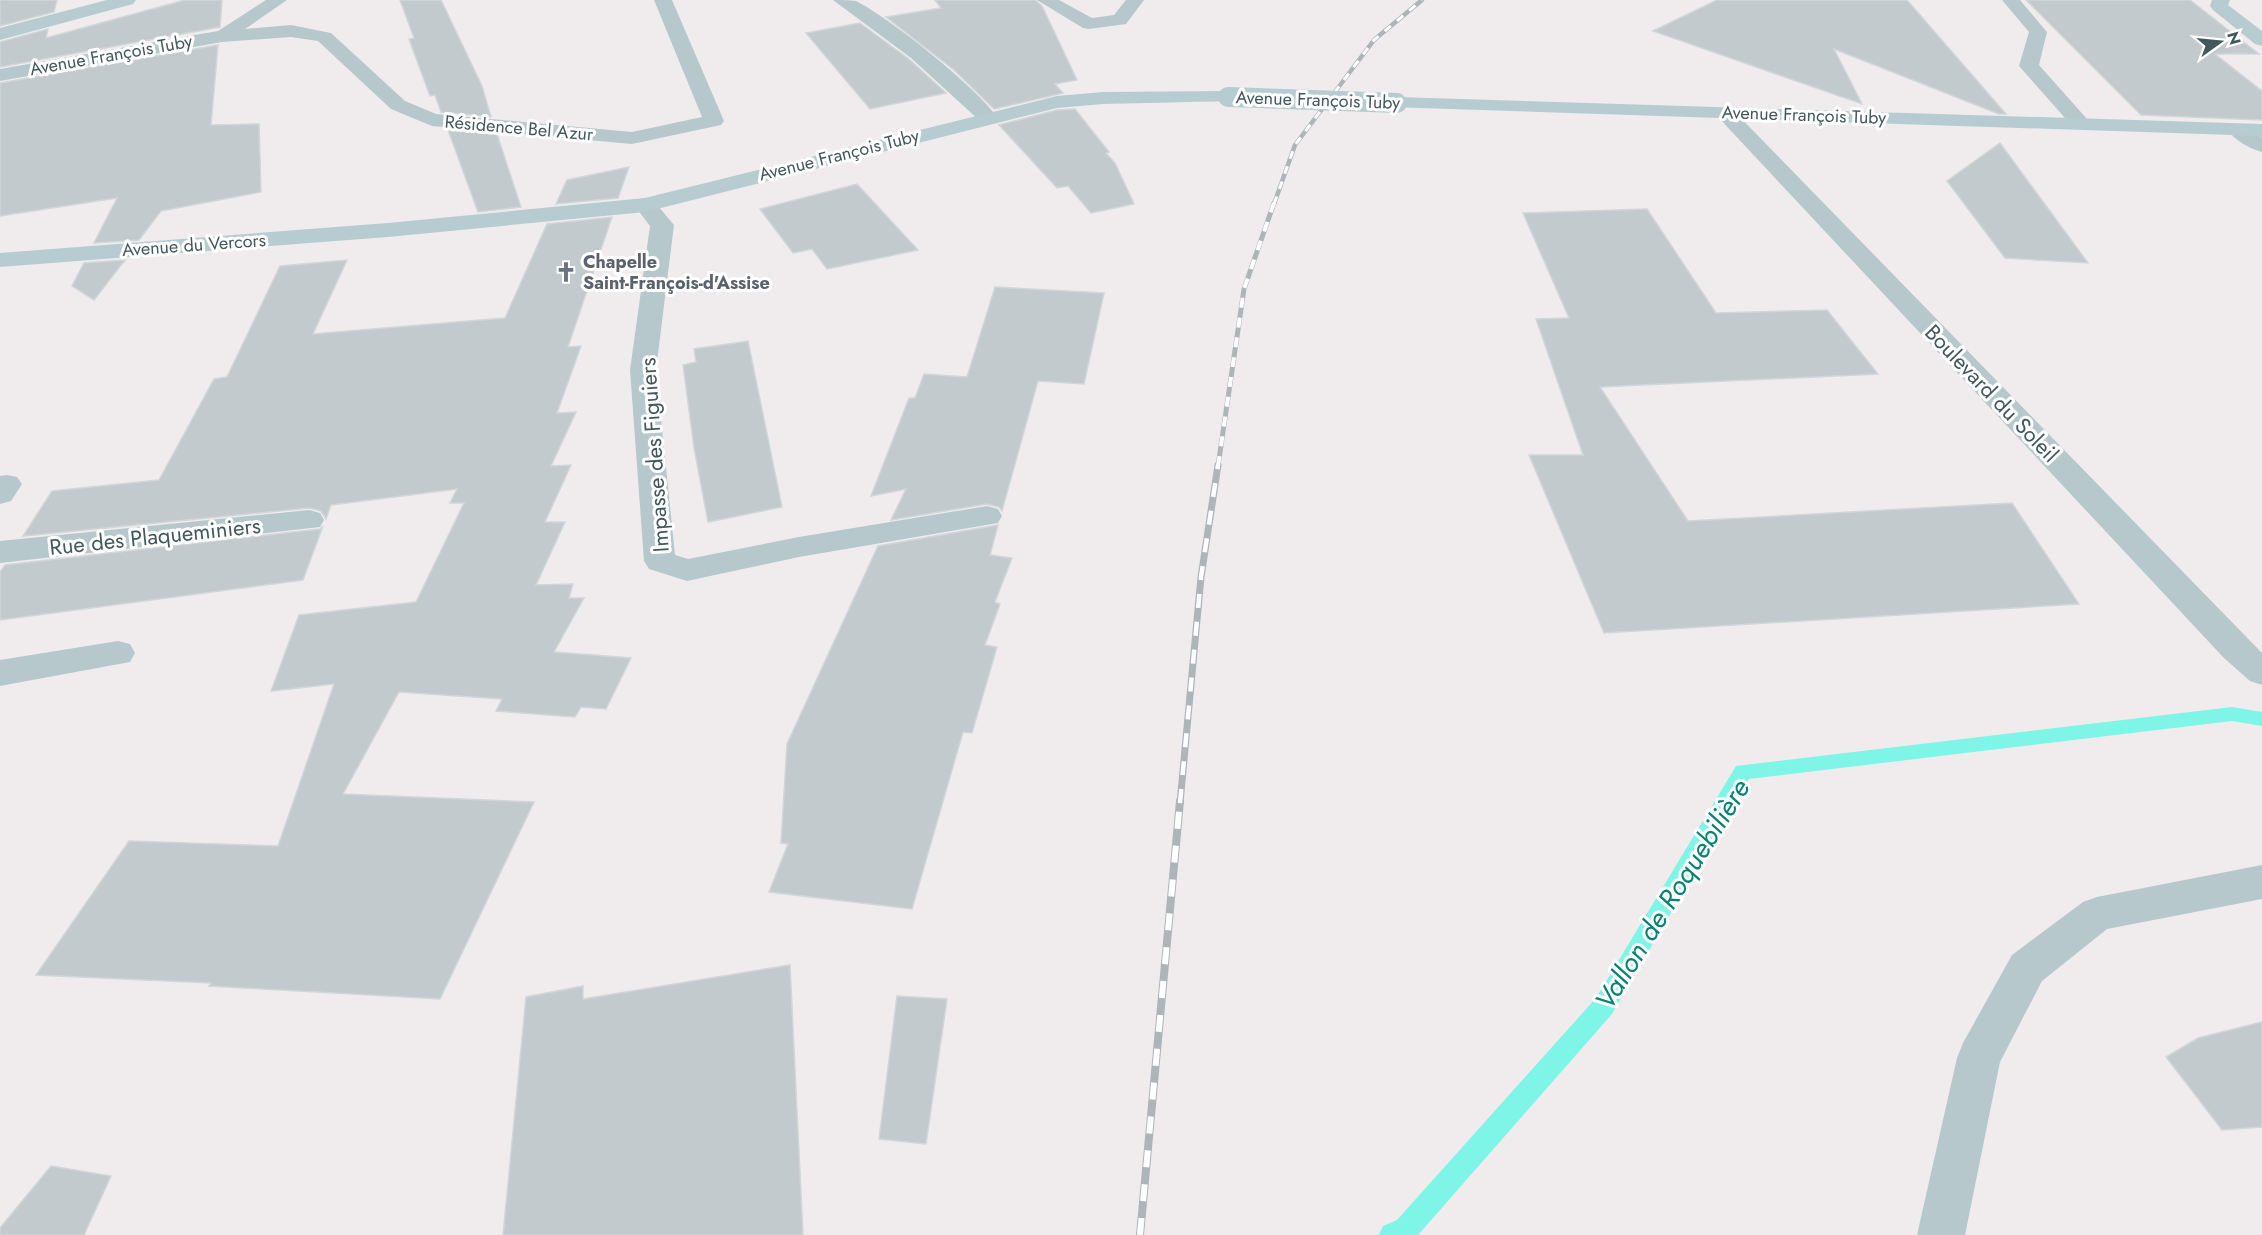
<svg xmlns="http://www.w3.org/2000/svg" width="2262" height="1235" font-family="Jost,sans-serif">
<rect width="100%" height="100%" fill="#f0ecee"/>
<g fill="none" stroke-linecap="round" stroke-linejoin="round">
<!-- stream -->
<polygon fill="#7ef5e7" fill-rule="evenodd" points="2232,707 2262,712 2262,726 2232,721 1749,779 1612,1014 1418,1235 1379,1235 1383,1226 1397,1220 1596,998 1736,766"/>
</g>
<!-- building -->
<g fill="#c3cacd" stroke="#d0d6d9" stroke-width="1.5">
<polygon points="0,0 57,0 54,12 0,26"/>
<polygon points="185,0 222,0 220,27 0,67 0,42 48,29 46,38"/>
<polygon points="400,0 441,0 482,86 491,117 441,112 435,95 430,96 409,39 414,38"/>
<polygon points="935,0 1035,0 1042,6 1077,80 1055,84 1063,93 994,109 954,70 886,17 941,8"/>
<polygon points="1717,0 1907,0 2006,114 1999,114 1834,49 1862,104 1653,31"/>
<polygon points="2026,0 2190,0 2259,54 2215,54 2262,91 2262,120 2141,115"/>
<polygon points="860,23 910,60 946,93 870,109 806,33"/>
<polygon points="218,45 211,125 259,124 261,192 161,211 139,240 94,243 117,198 0,216 0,83"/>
<polygon points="1075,109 1109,152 1106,153 1115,163 1134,204 1091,213 1068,186 1057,188 999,125 1057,110"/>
<polygon points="448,130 497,134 521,207 478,212"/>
<polygon points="2000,143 2088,263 2005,258 1947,181"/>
<polygon points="629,167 618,198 556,204 567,180"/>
<polygon points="857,184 918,250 827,269 812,249 793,253 760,209"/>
<polygon points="1647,209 1716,313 1827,310 1878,374 1600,387 1688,521 2012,503 2079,604 1604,633 1529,455 1583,455 1536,319 1569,318 1523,213"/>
<polygon points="612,217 568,347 581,346 557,413 576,412 551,466 571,465 545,522 565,522 536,585 573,584 569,598 584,598 554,652 631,658 606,709 581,707 575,717 496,711 502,699 399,692 343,794 534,802 440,999 209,986 211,983 36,975 129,841 278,846 334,684 271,691 299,615 416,602 464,503 450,503 457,489 331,505 326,519 321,511 309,508 23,536 52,491 159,480 214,379 227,377 280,266 347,260 313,334 505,318 547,224"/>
<polygon points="125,260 94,300 72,286 84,263"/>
<polygon points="995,287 1104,293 1084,384 1038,381 1002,511 999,507 987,504 891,520 906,489 871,496 909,398 915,398 924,374 967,377"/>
<polygon points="748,341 782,507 708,522 694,448 683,365 696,362 694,349"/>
<polygon points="998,525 990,555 1012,558 995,602 1000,604 985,645 997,647 972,733 963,732 912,909 769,892 788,844 781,843 787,744 878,546"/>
<polygon points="323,526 303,580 0,620 0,572 5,565 320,529"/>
<polygon points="790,965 803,1235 503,1235 526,997 583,986 583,999"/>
<polygon points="897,996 947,999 926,1144 879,1139"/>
<polygon points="2262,1022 2262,1127 2222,1130 2166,1057 2198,1038"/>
<polygon points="51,1166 111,1176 84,1235 0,1235 0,1228"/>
</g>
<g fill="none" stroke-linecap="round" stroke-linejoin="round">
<!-- lane -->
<g fill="#b6c8cc" fill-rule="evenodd">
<polygon points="2002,0 2020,0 2047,32 2039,65 2087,119 2090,123 2087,127 2073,127 2019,66 2029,32"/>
<polygon points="7,475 17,477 22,484 11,501 0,504 0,476"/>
<polygon points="309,510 320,513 324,520 320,527 0,563 0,541"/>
</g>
<!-- street -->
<g fill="#b6c8cc" fill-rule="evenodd">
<polygon points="266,0 287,0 245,29 291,25 331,33 405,101 436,114 632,132 702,117 654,0 672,0 724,121 721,125 632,144 432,126 391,109 318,41 291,37 222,42 0,81 0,69 218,31"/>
<path d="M 833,0 C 840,0 850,0 856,1 C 890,18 976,87 997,117 L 994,121 L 980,121 L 911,58 Z"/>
<polygon points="1037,0 1059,0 1092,18 1114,15 1126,0 1144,0 1126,24 1089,29 1083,28"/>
<polygon points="1725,107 1732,109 2262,653 2262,685 2250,681 2224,658 1718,117 1715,113 1718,109"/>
<path d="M 2238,124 L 2262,137 L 2262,152 C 2250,149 2234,140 2228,130 L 2231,126 Z"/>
<polygon points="645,198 653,200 674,225 656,370 675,555 688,559 799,537 987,506 998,509 1002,516 998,523 799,557 687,581 649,569 644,561 630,370 650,226 634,205 637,200"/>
<polygon points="118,641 130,644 135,653 130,662 0,686 0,660"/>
<polygon points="2262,865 2262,899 2107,929 2042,981 2000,1062 1965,1235 1917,1235 1957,1058 1963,1043 2012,955 2083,902 2097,897"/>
</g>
<!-- secondary -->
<g fill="#b6ccd1" fill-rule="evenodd">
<polygon points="107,0 136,0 133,4 0,40 0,28"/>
<polygon points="2212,0 2230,0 2228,5 2262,31 2262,46 2255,44 2213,10 2210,6"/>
<polygon points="1228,91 1235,93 1238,97 1235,101 1103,104 1057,108 645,212 388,237 0,267 0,253 388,223 645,198 1057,96 1103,92"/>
<polygon points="1397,97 2262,124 2262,136 1390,107 1387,103 1390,99"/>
</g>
<!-- rail-far3 casing -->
<g stroke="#aeb5b8" stroke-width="4.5">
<polyline id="rail-far3" points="1274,204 1295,145 1374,40 1422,0"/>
</g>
<!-- rail-far2 casing -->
<g stroke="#aeb5b8" stroke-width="5">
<polyline id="rail-far2" points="1218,466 1244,289 1274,203"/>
</g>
<!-- rail-far1 casing -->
<g stroke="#aeb5b8" stroke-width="7">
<polyline id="rail-far1" points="1180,803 1201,577 1218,465"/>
</g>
<!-- rail casing -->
<g stroke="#aeb5b8" stroke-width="8">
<polyline id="rail" points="1140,1235 1180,801"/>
</g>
<!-- rail-far3 -->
<use href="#rail-far3" stroke="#fff" stroke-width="3" stroke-dasharray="8" stroke-linecap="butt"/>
<!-- rail-far2 -->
<use href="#rail-far2" stroke="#fff" stroke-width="4" stroke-dasharray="10" stroke-linecap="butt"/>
<!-- rail-far1 -->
<use href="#rail-far1" stroke="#fff" stroke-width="4.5" stroke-dasharray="14" stroke-linecap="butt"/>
<!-- rail -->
<use href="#rail" stroke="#fff" stroke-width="6" stroke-dasharray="17" stroke-linecap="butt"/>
<!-- secondary-bridge -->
<polyline stroke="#b6ccd1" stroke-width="20" points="1228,97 1397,103"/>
</g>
<!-- icons -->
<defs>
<g id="church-bare" transform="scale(1.62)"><path d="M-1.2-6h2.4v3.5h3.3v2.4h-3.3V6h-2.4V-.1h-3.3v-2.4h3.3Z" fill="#6b7280" stroke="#fff" stroke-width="2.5" paint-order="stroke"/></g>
</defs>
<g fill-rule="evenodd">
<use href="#church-bare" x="566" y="272"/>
</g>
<g text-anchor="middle" stroke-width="6" stroke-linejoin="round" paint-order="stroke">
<!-- far-street labels -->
<g font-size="18" fill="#43585c" stroke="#fff">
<text transform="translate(111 55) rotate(-10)" y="6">Avenue François Tuby</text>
<text transform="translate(1318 100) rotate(2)" y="6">Avenue François Tuby</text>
<text transform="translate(1804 115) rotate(2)" y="6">Avenue François Tuby</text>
<text transform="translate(519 128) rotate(5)" y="6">Résidence Bel Azur</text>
<text transform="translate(839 155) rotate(-14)" y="6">Avenue François Tuby</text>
<text transform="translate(194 245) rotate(-4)" y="6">Avenue du Vercors</text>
</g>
<!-- far-worship labels -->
<g font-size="18" font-weight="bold" fill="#5b616d" stroke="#fff" text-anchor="start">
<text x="583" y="268">Chapelle<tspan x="583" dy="21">Saint-François-d'Assise</tspan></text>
</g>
<!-- street labels -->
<g font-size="22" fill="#43585c" stroke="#fff">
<text transform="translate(1992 393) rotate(46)" y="8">Boulevard du Soleil</text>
<text transform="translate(654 455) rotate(-94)" y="8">Impasse des Figuiers</text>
<text transform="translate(155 536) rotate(-6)" y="8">Rue des Plaqueminiers</text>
</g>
<!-- near-water labels -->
<g font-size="28" font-style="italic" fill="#058274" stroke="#fff">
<text transform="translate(1672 894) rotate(-58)" y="10">Vallon de Roquebilière</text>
</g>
</g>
<!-- north arrow -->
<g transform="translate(2220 42) rotate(75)" stroke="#ffffff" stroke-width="4.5" paint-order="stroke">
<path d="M0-4.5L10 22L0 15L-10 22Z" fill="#43585c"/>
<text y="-9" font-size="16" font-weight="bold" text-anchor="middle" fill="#43585c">N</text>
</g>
</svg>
